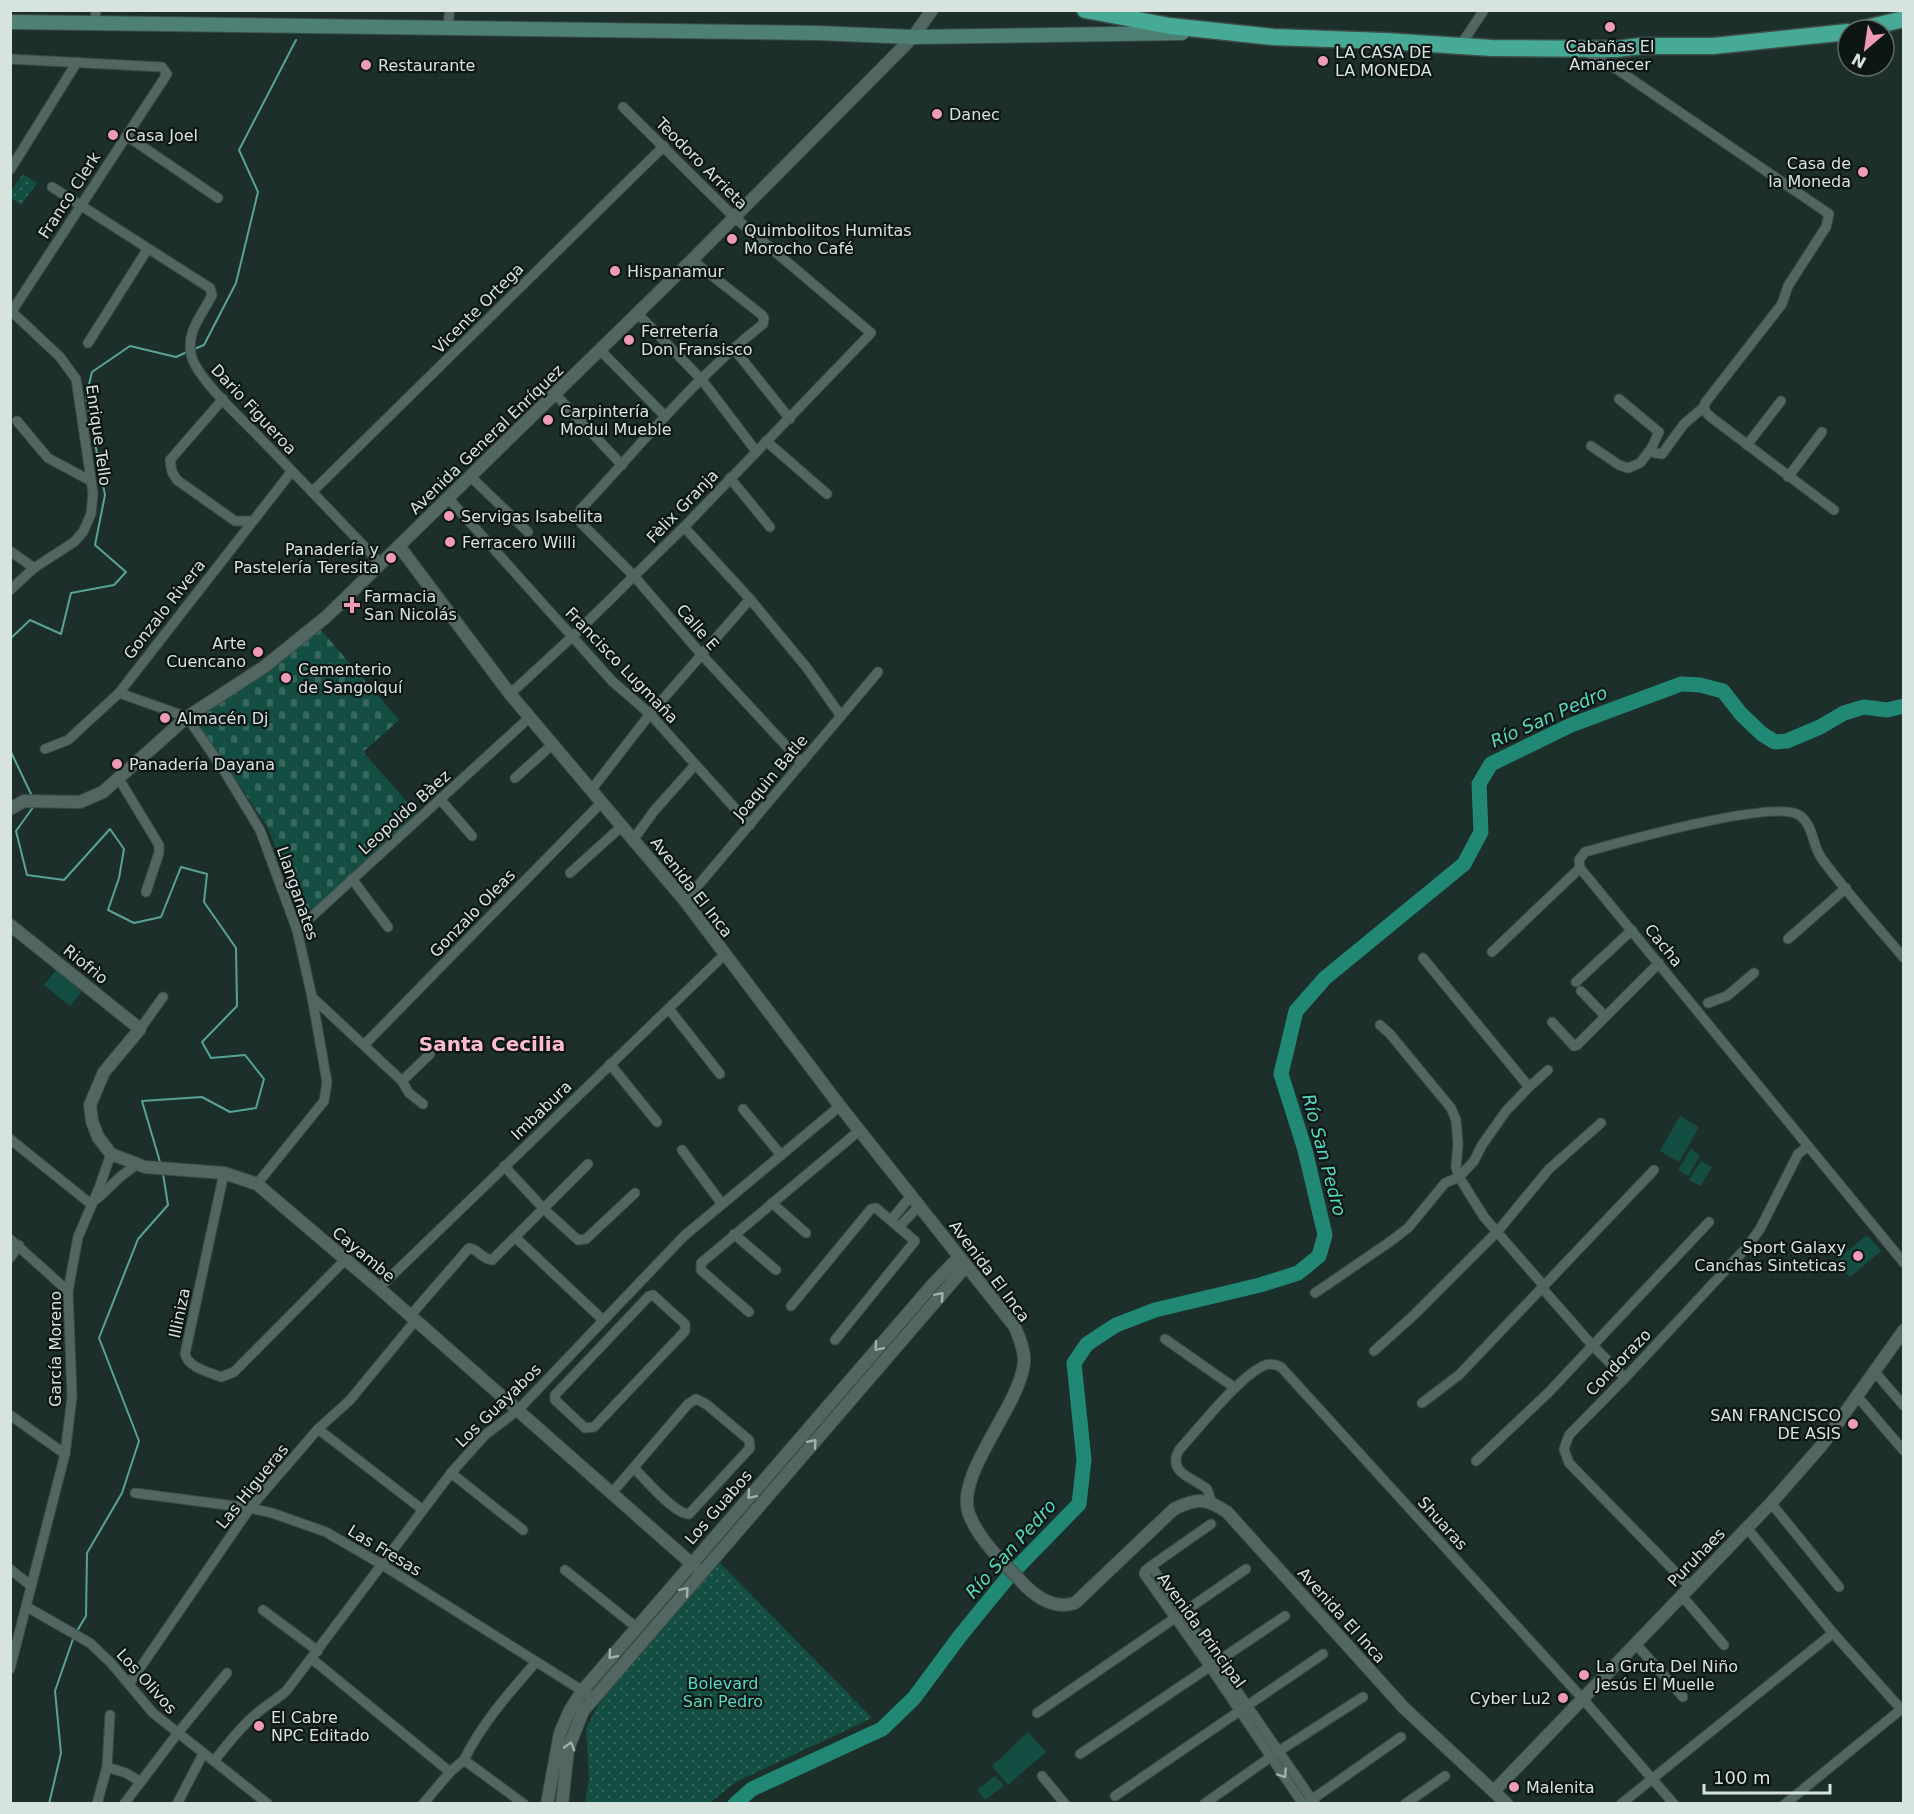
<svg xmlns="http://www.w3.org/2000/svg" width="1914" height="1814" font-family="'DejaVu Sans',sans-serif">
<defs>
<pattern id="green-dots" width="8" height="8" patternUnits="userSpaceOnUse" patternTransform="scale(1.5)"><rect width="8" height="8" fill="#144e43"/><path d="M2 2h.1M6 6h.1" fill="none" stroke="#35675e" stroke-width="1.8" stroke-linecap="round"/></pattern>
<pattern id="cemetery-stones" width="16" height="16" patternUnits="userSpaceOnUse" patternTransform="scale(1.5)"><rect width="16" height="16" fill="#144e43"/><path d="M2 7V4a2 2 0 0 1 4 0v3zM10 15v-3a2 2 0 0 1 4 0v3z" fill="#35675e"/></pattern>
</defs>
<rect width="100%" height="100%" fill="#1d2f2b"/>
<!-- green -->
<g fill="url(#green-dots)">
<polygon points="23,174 37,183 21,205 11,198 11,191"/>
<polygon points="720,1563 872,1718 734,1783 710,1803 585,1804 589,1778 586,1729 598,1705 618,1678"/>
</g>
<!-- cemetery -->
<path fill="url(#cemetery-stones)" d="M 321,630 L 399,720 L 363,752 L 418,814 L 315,908 C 308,911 302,910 297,905 L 268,828 L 195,719 L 257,679 Z"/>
<!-- pitch -->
<g fill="#144e43">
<polygon points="56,970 82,991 70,1006 44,985"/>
<polygon points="1680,1116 1699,1127 1679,1162 1660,1151"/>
<polygon points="1691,1149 1700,1156 1688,1176 1678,1170"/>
<polygon points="1701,1161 1712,1167 1700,1186 1689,1180"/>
<polygon points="1867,1235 1881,1251 1850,1277 1836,1261"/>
<polygon points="1028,1732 1046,1752 1008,1785 992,1766"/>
<polygon points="995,1776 1004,1786 985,1800 977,1790"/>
</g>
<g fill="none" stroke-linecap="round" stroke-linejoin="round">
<!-- stream -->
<g stroke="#58a396" stroke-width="2">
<polyline points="192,350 204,345 236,283 258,192 239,150 296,40"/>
<polyline points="10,639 30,620 61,634 71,593 114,585 126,572 95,545 105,495 86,397 92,372 130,346 176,357 187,352"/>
<polyline points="10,750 32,796"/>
<polyline points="34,806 16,831 27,875 64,880 110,829 124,849 119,878 108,910 134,923 161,917 181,867 207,874 204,902 236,948 237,1006 202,1042 211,1058 245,1055 264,1079 256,1108 230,1112 202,1097 142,1101 160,1162"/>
<polyline points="77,1631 86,1616 87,1553 122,1493 139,1441 99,1338 138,1239 168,1205 163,1174"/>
<polyline points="49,1804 61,1753 55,1691 74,1636"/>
</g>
<!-- river -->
<polyline stroke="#218876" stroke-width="15" points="735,1804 752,1789 882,1729 914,1698 960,1636 1009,1576 1079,1504 1084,1460 1074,1363 1087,1344 1116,1325 1155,1310 1260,1285 1298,1273 1319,1256 1325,1235 1305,1150 1281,1074 1296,1011 1325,978 1464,864 1481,832 1479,784 1491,764 1571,725 1681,684 1700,685 1723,691 1741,714 1762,734 1775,742 1787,741 1820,727 1844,713 1864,707 1887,710 1904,706"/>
<!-- minor casing -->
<g stroke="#3c4c48" stroke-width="11">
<g id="minor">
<polyline points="95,24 96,10"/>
<polyline points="447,29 450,10"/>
<polyline points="1460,46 1484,10"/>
<path d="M 1587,52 L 1618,70 L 1829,214 L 1826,227 L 1788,286 L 1782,304 L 1705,403 C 1703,410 1706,413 1712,418 L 1834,510"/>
<polyline points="10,59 162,67 167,74 12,311"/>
<polyline points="127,136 218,198"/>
<polyline points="10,170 77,62"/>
<path d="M 52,187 L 210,288 L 212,295 C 203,314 186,331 191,354 C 195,377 243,420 260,438 C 301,480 341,522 381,564"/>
<path d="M 692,260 L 762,315 L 764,318 L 763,324 C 695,377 640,446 581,509 L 578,517 L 582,524 L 634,576 L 701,654 L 802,763"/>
<polyline points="10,310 60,357 76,379 93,493 91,514 83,532 74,542 34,568 10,590"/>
<polyline points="637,313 702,380 756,451"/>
<polyline points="88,343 147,250"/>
<polyline points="734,349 790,419"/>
<polyline points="600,350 665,416"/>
<polyline points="555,394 622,465"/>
<polyline points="223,399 170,460 172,472 177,480 235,521 251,521"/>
<polyline points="1619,399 1659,432 1651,449"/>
<polyline points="17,421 48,458 91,481"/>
<polyline points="766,441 827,494"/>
<polyline points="1747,445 1781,401"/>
<polyline points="1591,446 1619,465 1628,468 1640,463 1651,449 1655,453 1662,454 1684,424 1704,407"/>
<polyline points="471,477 528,532"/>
<polyline points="1788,477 1822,432"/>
<polyline points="730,478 770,527"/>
<polyline points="312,492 664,146"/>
<polyline points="449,499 612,681 650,714 750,825"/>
<polyline points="684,527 750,599 807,668 841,716"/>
<polyline points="10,551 34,568"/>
<polyline points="119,693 187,717 223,769 260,830 297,930 312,997 327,1082 324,1101 257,1184"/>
<polyline points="510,694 573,636 684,527 871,333 734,217 623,107"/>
<polyline points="45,749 68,740 119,693 292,471"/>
<polyline points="515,778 553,744"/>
<polyline points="119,779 159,845 159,853 146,892"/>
<polyline points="592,789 650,714 750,599"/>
<polyline points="440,799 472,836"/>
<polyline points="633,840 654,811 695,765"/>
<polyline points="570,873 622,826"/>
<polyline points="352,879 388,927"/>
<polyline points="685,901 878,672"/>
<polyline points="297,930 530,717"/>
<polyline points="1788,939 1846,888"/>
<polyline points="1492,952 1580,868"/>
<polyline points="1423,958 1529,1087"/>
<path d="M 1904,958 C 1876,925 1847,893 1822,859 C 1812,846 1814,825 1799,815 C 1773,799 1621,842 1585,852 L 1579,860 L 1580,868 L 1904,1263"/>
<polyline points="1576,982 1632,930"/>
<polyline points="1581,991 1605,1016"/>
<polyline points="312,997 402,1081 430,1054"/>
<polyline points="1708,1003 1727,996 1754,973"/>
<polyline points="669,1009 720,1074"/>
<polyline points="1552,1022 1574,1046 1577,1045 1659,963"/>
<polyline points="1380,1025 1390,1034 1451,1108 1456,1120 1458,1144 1456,1167 1459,1177 1484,1217 1544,1286 1543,1289 1592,1345 1625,1378"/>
<polyline points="140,1029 163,997"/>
<polyline points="364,1045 602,802"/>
<polyline points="610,1064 657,1122"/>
<polyline points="402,1081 409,1093 423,1104"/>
<polyline points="743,1109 781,1155"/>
<polyline points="10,1139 92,1205"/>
<polyline points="682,1150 722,1204"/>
<polyline points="504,1166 544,1209 578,1240 586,1239 635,1193"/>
<path d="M 224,1173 L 185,1354 C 189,1368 209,1372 221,1377 L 234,1372 L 345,1260"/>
<polyline points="97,1199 120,1177 136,1165"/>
<polyline points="772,1203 806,1233"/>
<polyline points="891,1220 911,1196"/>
<polyline points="899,1227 919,1206"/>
<polyline points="734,1234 776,1270"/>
<polyline points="516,1238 603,1320"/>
<polyline points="10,1239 68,1291"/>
<polyline points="10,1258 19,1245"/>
<polyline points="379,1288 724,955"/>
<polyline points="1315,1293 1391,1241 1408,1228 1445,1183 1459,1177 1474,1161 1482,1145 1506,1111 1529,1087 1548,1070"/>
<polygon points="653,1295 685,1324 685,1331 594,1427 585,1428 555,1400 555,1395 649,1296"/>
<polyline points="791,1306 871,1209 876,1208 915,1241 835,1340"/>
<polyline points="749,1312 701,1270 701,1263 860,1130"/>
<path d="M 410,1316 L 469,1248 C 478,1249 482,1259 492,1260 L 588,1164"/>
<polyline points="1165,1339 1235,1388"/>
<polyline points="1374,1351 1415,1314 1497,1232 1549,1169 1601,1123"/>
<polyline points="1874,1371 1904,1406"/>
<polyline points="1857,1396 1904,1451"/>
<polyline points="1422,1403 1459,1375 1654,1170"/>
<polyline points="10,1415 65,1454"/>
<polyline points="318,1429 423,1510"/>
<polyline points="1476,1461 1548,1393 1709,1222"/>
<polyline points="451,1473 523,1530"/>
<polyline points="135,1493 250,1508 272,1513 326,1532 381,1564 594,1698"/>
<path d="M 611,1494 L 688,1404 L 696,1399 L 706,1404 L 749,1440 L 750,1448 L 689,1514 C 674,1514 645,1479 634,1468"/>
<path d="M 1212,1503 L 1207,1489 C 1192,1477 1167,1473 1179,1450 C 1199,1428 1238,1378 1263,1366 C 1269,1363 1275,1364 1281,1367 L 1582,1698 L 1674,1804"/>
<polyline points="1771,1503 1839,1587"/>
<polyline points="1211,1524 1151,1566 1145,1571 1144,1574 1210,1667 1303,1804"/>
<polyline points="1747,1528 1833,1633 1901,1709"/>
<polyline points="1151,1566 1315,1804"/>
<polyline points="10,1569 31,1586"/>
<polyline points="565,1570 636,1627"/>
<polyline points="1690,1587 1569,1463 1564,1449 1569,1435 1625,1378 1747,1247 1760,1229 1798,1154 1807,1147"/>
<polyline points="1682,1596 1724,1645"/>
<polyline points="27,1607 90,1643 111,1663 153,1713 268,1804"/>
<polyline points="263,1610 318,1651"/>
<polyline points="1635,1643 1683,1697"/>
<polyline points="312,1659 450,1772 464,1760 524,1804"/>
<polyline points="10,1669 65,1454 72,1397 68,1291 78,1237 99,1188 111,1154"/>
<polyline points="129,1684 250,1508 318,1429 350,1400 415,1321"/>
<polyline points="1037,1713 1246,1569"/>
<polyline points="1080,1754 1285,1616"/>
<path d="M 464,1760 C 482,1723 509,1693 536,1662"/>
<path d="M 214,1761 C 227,1745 240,1727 256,1714 C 266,1705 278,1699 287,1690 L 451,1473 L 485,1435 L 518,1410 L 684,1236 L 840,1106"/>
<polyline points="107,1767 126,1773 141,1782"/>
<polyline points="1042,1776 1065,1804"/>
<polyline points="1115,1796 1323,1654"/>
<polyline points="1307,1803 1401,1737"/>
<polyline points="97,1804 107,1767 110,1715"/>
<polyline points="124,1804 177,1734 227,1673"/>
<polyline points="177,1804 203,1754"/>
<polyline points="423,1804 450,1772"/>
<polyline points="1204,1804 1279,1751 1363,1697"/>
<polyline points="1405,1804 1445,1776"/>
<polyline points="1621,1804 1833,1633"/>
<polyline points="1785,1804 1904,1707"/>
</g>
</g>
<!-- tertiary casing -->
<g stroke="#3c4c48" stroke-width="14">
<g id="tertiary">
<path d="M 399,546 L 510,694 L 685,901 L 840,1106 L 1015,1327 C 1019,1337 1025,1351 1024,1362 C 1021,1405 954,1475 969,1514 C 978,1538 1001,1561 1019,1579 C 1033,1595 1053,1610 1075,1603 L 1174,1509 C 1197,1498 1206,1498 1227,1512 L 1404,1708 L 1507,1804"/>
<polyline points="10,809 24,801 80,802 103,792 187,717 264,667 326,617 692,260 913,37 932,10"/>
<polyline points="10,925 140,1029 104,1072 90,1105 92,1121 98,1137 111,1154 145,1167 224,1173 257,1184 379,1288 701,1572"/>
<polyline points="1494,1791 1771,1503 1822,1445 1904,1330"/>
<polyline points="547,1804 560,1733 570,1710 583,1690 934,1283 959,1257"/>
<polyline points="562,1804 568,1749 583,1711 966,1266"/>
</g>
</g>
<!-- secondary casing -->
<g stroke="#3c4c48" stroke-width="16">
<polyline id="secondary" points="10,22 818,33 913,37 1182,33"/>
</g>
<!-- trunk casing -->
<g stroke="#3c4c48" stroke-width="19">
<g id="trunk">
<polyline points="1085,10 1170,26 1273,37 1385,41 1492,48 1616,49 1641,46 1713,46 1848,32"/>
<polyline points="1857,30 1904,19"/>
</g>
</g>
<!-- minor -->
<use href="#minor" stroke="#536762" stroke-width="9"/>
<!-- tertiary -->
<use href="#tertiary" stroke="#536762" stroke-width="12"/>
<!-- secondary -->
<use href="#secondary" stroke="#4e8076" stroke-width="14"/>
<!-- trunk -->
<use href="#trunk" stroke="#47aa96" stroke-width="16"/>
</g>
<!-- one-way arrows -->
<defs><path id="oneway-chevron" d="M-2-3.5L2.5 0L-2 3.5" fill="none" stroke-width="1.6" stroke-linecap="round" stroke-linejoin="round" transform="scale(1.5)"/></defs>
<g stroke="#a2b1ad">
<use href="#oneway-chevron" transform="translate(940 1296) rotate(-49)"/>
<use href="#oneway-chevron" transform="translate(878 1347) rotate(131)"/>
<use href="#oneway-chevron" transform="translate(813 1443) rotate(-49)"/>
<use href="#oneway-chevron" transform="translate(751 1495) rotate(131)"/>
<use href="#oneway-chevron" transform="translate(685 1591) rotate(-49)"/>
<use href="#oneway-chevron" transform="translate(612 1655) rotate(130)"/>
<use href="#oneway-chevron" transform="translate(570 1746) rotate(-74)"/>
<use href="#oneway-chevron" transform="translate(1283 1774) rotate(56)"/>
</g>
<!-- markers -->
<g fill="#ef9ab8" stroke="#0d1614" stroke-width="2">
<circle cx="1610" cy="27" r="6"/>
<circle cx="1323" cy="61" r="6"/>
<circle cx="366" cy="65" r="6"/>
<circle cx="937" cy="114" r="6"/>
<circle cx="113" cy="135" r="6"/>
<circle cx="1863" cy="172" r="6"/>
<circle cx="732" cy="239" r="6"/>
<circle cx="615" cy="271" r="6"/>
<circle cx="629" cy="340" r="6"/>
<circle cx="548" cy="420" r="6"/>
<circle cx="449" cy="516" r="6"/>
<circle cx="450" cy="542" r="6"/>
<circle cx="391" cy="558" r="6"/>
<path d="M349 596h6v6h6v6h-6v6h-6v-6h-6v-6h6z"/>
<circle cx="258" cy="652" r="6"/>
<circle cx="286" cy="678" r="6"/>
<circle cx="165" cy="718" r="6"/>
<circle cx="117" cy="764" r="6"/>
<circle cx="1858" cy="1256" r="6"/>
<circle cx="1853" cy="1424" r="6"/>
<circle cx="1584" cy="1675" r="6"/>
<circle cx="1563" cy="1698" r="6"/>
<circle cx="259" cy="1726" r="6"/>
<circle cx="1514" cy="1787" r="6"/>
</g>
<g text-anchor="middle" stroke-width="4.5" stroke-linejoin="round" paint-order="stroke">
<!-- poi labels -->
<g font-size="16" fill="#d7e3df" stroke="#0d1614" text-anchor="start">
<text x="1610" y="52" text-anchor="middle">Cabañas El<tspan x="1610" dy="18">Amanecer</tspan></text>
<text x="1335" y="58">LA CASA DE<tspan x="1335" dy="18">LA MONEDA</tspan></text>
<text x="378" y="71">Restaurante</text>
<text x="949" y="120">Danec</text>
<text x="125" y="141">Casa Joel</text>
<text x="1851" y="169" text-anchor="end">Casa de<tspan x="1851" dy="18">la Moneda</tspan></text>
<text x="744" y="236">Quimbolitos Humitas<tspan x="744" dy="18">Morocho Café</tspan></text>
<text x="627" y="277">Hispanamur</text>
<text x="641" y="337">Ferretería<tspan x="641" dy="18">Don Fransisco</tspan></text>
<text x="560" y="417">Carpintería<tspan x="560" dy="18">Modul Mueble</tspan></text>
<text x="461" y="522">Servigas Isabelita</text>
<text x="462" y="548">Ferracero Willi</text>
<text x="379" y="555" text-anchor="end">Panadería y<tspan x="379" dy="18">Pastelería Teresita</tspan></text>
<text x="364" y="602">Farmacia<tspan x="364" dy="18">San Nicolás</tspan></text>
<text x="246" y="649" text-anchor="end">Arte<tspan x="246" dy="18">Cuencano</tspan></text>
<text x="298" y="675">Cementerio<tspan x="298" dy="18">de Sangolquí</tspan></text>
<text x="177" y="724">Almacén Dj</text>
<text x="129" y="770">Panadería Dayana</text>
<text x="1846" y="1253" text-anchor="end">Sport Galaxy<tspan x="1846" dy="18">Canchas Sinteticas</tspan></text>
<text x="1841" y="1421" text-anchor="end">SAN FRANCISCO<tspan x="1841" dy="18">DE ASIS</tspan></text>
<text x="1596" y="1672">La Gruta Del Niño<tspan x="1596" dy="18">Jesús El Muelle</tspan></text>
<text x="1551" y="1704" text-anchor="end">Cyber Lu2</text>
<text x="271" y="1723">El Cabre<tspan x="271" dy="18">NPC Editado</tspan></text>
<text x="1526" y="1793">Malenita</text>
</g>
<!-- street labels -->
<g font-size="16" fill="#d7e3df" stroke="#0d1614">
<text transform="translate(702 163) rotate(45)" y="6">Teodoro Arrieta</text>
<text transform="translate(69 195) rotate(-57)" y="6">Franco Clerk</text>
<text transform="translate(478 308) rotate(-45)" y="6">Vicente Ortega</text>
<text transform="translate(254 409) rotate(47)" y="6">Dario Figueroa</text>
<text transform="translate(99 435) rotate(82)" y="6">Enrique Tello</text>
<text transform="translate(486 439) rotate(-44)" y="6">Avenida General Enríquez</text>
<text transform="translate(682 506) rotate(-46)" y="6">Fèlix Granja</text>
<text transform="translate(164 609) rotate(-52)" y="6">Gonzalo Rivera</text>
<text transform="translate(698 627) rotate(49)" y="6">Calle E</text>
<text transform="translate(622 665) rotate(46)" y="6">Francisco Lugmaña</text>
<text transform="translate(770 777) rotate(-50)" y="6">Joaquìn Batle</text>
<text transform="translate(404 812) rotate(-42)" y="6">Leopoldo Bàez</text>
<text transform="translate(692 887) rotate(52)" y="6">Avenida El Inca</text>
<text transform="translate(298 893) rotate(71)" y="6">Llanganates</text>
<text transform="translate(472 913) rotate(-46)" y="6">Gonzalo Oleas</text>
<text transform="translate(1664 945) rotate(51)" y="6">Cacha</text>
<text transform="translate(86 964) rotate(39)" y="6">Riofrìo</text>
<text transform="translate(541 1110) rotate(-44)" y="6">Imbabura</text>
<text transform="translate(364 1254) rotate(40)" y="6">Cayambe</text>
<text transform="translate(990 1271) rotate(53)" y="6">Avenida El Inca</text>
<text transform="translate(179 1313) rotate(-78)" y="6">Illiniza</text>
<text transform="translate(55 1349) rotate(-90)" y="6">García Moreno</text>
<text transform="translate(1618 1362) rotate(-46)" y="6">Condorazo</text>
<text transform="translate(498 1405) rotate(-44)" y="6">Los Guayabos</text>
<text transform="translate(252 1486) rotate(-51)" y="6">Las Higueras</text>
<text transform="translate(718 1507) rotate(-49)" y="6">Los Guabos</text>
<text transform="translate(1443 1523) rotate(48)" y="6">Shuaras</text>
<text transform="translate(385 1550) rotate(31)" y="6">Las Fresas</text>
<text transform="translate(1696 1557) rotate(-46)" y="6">Puruhaes</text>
<text transform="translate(1342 1615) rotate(48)" y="6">Avenida El Inca</text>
<text transform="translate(1202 1630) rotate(54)" y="6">Avenida Principal</text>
<text transform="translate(147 1681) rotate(48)" y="6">Los Olivos</text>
</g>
<!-- park labels -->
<g font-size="16" fill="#53ddc2" stroke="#0d1614">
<text x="723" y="1689">Bolevard<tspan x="723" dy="18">San Pedro</tspan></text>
</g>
<!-- water labels -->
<g font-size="18" font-style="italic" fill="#51dbc0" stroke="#0d1614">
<text transform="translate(1549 717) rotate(-24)" y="6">Río San Pedro</text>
<text transform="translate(1324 1155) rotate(75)" y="6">Río San Pedro</text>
<text transform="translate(1011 1549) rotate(-48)" y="6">Río San Pedro</text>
</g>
<!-- quarter labels -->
<g font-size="20" font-weight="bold" fill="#fdbcd1" stroke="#0d1614">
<text x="492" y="1051">Santa Cecilia</text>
</g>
</g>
<!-- border -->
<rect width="1914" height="1814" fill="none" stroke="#d7e3df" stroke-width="24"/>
<!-- north arrow -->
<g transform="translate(1866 48) rotate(209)"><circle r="28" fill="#0d1614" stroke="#5e6865" stroke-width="1.5"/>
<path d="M0-4.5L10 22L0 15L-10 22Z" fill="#ef9ab8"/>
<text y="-9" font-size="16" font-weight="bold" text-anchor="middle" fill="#d7e3df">N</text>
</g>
<!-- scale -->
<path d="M1704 1784v9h126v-9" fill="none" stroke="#d7e3df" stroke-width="3"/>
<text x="1713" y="1784" font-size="18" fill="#d7e3df" stroke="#0d1614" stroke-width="4.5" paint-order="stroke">100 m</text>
</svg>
